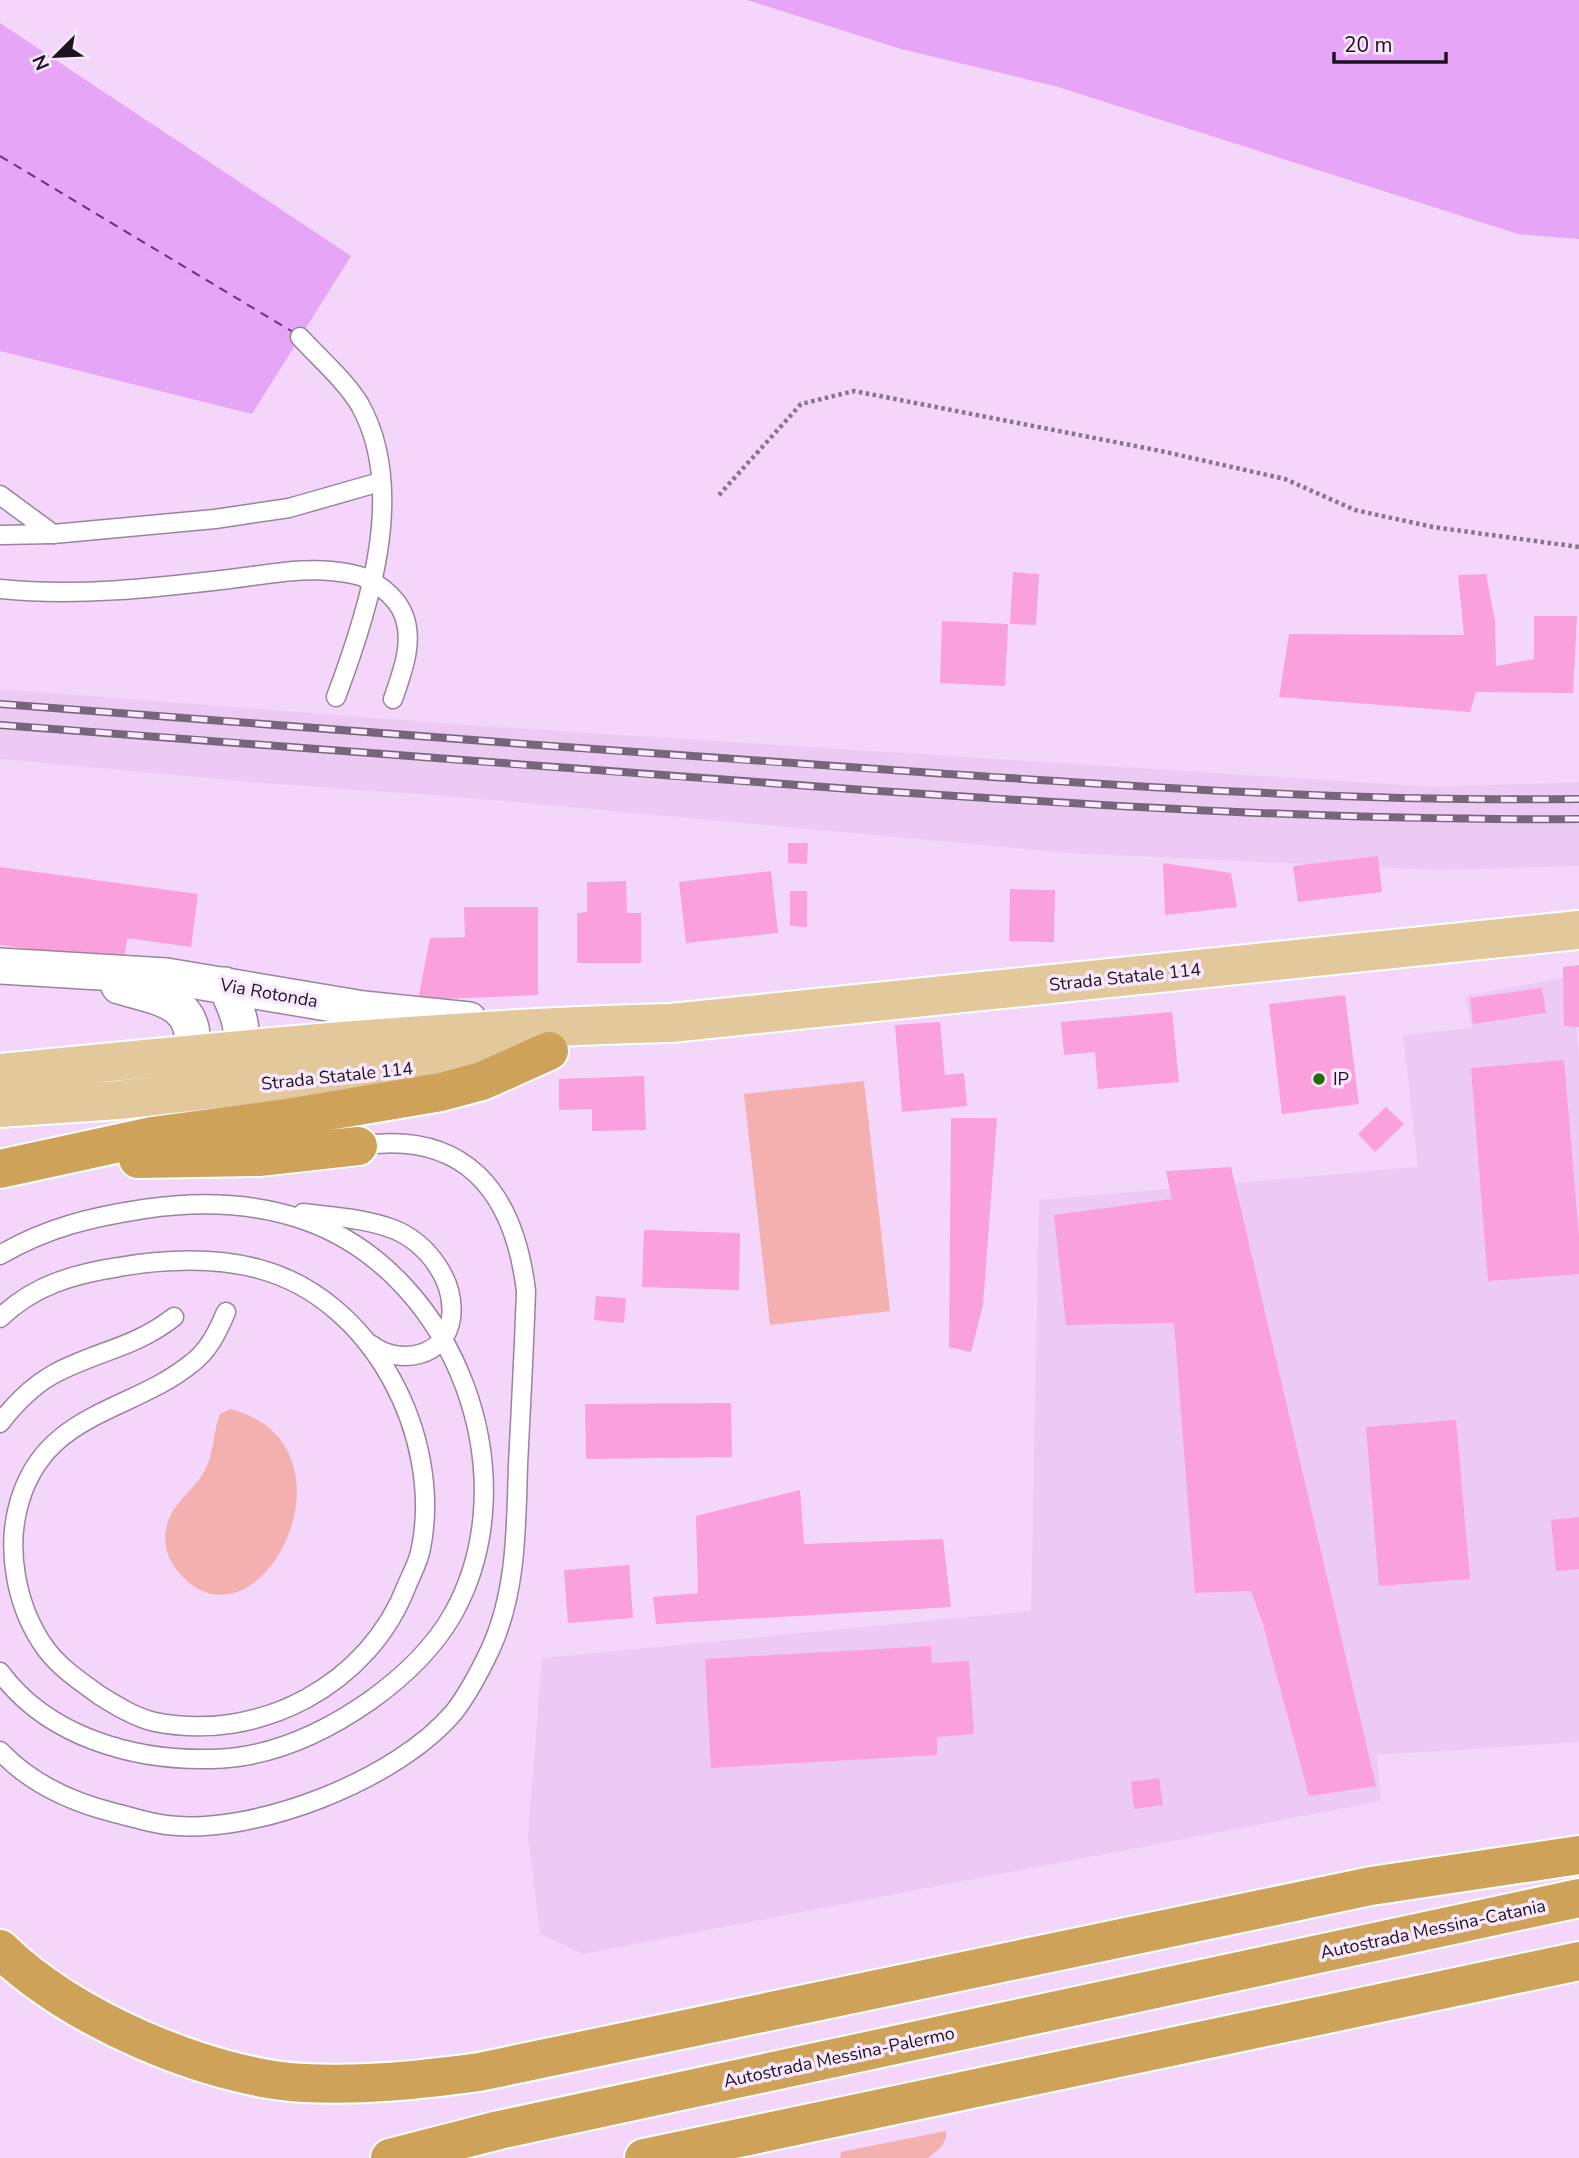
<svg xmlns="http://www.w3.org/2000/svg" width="1579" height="2158" font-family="'Nunito Sans',sans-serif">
<rect width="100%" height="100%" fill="#f3d6fa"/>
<!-- built -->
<g fill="#eccaf4">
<polygon points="0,689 466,725 1435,787 1579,782 1579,866 1438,870 1069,853 460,797 262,783 0,759"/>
<polygon points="1572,976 1579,1058 1579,1742 1377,1755 1381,1801 583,1954 540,1934 528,1835 542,1658 1031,1611 1039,1200 1418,1167 1403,1035 1472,1028 1465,996"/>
</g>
<!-- green -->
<g fill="#f4b0af">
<polygon points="864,1081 890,1311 770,1325 744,1094"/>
<path d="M 230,1409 C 370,1445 259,1662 180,1574 C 168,1560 162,1544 167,1525 C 173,1502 194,1491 205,1470 C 214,1453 213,1432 220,1414 Z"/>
<path d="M 946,2131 C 948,2143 937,2151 928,2158 L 840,2158 L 841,2152 Z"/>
</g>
<!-- water -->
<g fill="#e6a5f6">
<polygon points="747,0 1579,0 1579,239 1518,234 1055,86 901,49"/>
<polygon points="0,23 351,256 252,414 0,351"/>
</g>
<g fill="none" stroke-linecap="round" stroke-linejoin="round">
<!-- ferry -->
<polyline stroke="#752987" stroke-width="2" stroke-dasharray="9 7" stroke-linecap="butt" points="0,156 293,332"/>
</g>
<!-- building -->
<g fill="#faa0dd">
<polygon points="1013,572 1039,574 1036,625 1010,624"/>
<polygon points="1486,574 1495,621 1496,666 1534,659 1534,616 1577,616 1573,693 1476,692 1470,712 1279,697 1289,634 1464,635 1458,575"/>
<polygon points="942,621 1008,624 1005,686 940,683"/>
<polygon points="788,843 808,843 807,864 788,863"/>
<polygon points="1378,856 1382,892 1298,902 1293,866"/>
<polygon points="1163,863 1231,873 1237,907 1165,915"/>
<polygon points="0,867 198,894 191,947 127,938 124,961 0,945"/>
<polygon points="771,871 778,933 686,943 679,882"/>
<polygon points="626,881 627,913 641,913 641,963 577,963 577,913 587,912 587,882"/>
<polygon points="1010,889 1055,890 1054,942 1009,941"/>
<polygon points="790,891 807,891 807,927 790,926"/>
<polygon points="464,907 538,907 538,995 418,1000 430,938 465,937"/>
<polygon points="1579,965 1579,1027 1564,1026 1563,967"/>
<polygon points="1542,988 1546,1013 1473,1024 1470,998"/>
<polygon points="1345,995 1359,1104 1282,1114 1269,1004"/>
<polygon points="1172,1012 1179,1082 1098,1089 1095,1052 1064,1055 1061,1022"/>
<polygon points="940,1022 945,1075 964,1073 967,1106 902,1112 895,1025"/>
<polygon points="1564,1060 1579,1236 1579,1274 1488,1281 1471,1068"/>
<polygon points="644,1076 646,1130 592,1131 592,1109 559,1110 559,1079"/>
<polygon points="1386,1107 1404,1124 1375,1152 1358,1134"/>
<polygon points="951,1118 997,1118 983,1305 971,1352 949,1347"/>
<polygon points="1231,1167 1376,1786 1309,1796 1263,1624 1251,1591 1195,1593 1174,1323 1066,1325 1054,1215 1172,1199 1166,1171"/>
<polygon points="644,1230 740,1233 739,1290 642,1287"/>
<polygon points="596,1296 626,1298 624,1323 594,1320"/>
<polygon points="731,1403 732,1457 586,1459 585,1404"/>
<polygon points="1456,1420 1470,1579 1379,1586 1366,1427"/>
<polygon points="800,1490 804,1544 943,1539 951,1607 656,1624 653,1597 698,1593 696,1516"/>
<polygon points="1579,1517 1579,1569 1556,1571 1551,1520"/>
<polygon points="629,1565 633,1618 568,1623 564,1570"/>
<polygon points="931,1646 932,1663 969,1661 974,1734 937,1737 937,1755 711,1768 705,1659"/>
<polygon points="1159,1778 1163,1805 1134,1809 1131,1782"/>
</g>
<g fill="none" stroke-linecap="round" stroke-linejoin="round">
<!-- lane casing -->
<g stroke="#9c81a2" stroke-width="21">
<g id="lane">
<path d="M 300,337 C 319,358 345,380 360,405 C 408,491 368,612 336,697"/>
<polyline points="0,495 53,534"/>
<polyline points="0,535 53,534 215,519 289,508 380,482"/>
<path d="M 0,589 C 76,597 154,588 230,579 C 271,574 310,565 352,574 C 373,578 397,596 404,616 C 414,643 402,673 393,699"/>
<path d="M 303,1213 C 333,1217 364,1218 393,1229 C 426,1242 456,1280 451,1318 C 446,1357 399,1366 372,1345"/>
<path d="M 0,1255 C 46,1228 91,1217 144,1209 C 199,1201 254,1202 307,1221 C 456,1275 530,1476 453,1614 C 433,1649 403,1677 371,1700 C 324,1733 270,1758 212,1759 C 134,1761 48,1737 0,1672"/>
<path d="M 0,1318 C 34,1285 74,1274 119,1267 C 163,1259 216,1257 259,1269 C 373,1299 443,1437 421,1548 C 419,1561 412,1573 407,1585 C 369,1685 259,1743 155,1722 C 136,1718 115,1705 99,1695 C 80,1681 60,1668 46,1649 C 16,1608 5,1548 20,1500 C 47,1411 132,1412 192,1363 C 209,1350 218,1331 226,1312"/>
<path d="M 0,1423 C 14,1405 31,1387 52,1375 C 95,1351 133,1349 174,1317"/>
<path d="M 0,1751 C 31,1784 71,1802 115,1813 C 132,1817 149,1823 166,1825 C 254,1836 397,1780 454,1712 C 469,1693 481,1669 491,1648 C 517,1590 516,1527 518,1465 C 521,1407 524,1349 526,1291 C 514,1191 464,1129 358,1146"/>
</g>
</g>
<!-- street casing -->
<g stroke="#9c81a2" stroke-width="38">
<g id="street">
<polyline points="0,966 166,976 363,1009 469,1020"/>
<path d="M 119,986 C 160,998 200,1001 191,1054"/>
<path d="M 224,1071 L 232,1068 C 248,1035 241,1017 225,985"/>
</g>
</g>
<!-- primary casing -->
<g stroke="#fff" stroke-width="42">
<g id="primary">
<path d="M 0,1073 C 224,1051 446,1028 671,1023 L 1579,930"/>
<polyline points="0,1108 118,1100 537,1053"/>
</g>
</g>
<!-- highway casing -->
<g stroke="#fff" stroke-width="42">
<g id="highway">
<polyline points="138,1159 259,1157 358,1146"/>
<polyline points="0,1169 152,1136 287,1118 441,1092 482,1081 549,1051"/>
<path d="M 0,1949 C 68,2017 208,2078 304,2083 C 363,2086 420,2080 479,2072 L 1371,1886 L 1579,1855"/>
<polyline points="390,2158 499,2130 1579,1898"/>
<polyline points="644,2158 1579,1961"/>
</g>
</g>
<!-- path -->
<polyline stroke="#88748d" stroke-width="4.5" stroke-dasharray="3.5 3.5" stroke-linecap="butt" points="719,495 801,404 854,391 1161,451 1285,479 1355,510 1433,527 1579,547"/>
<!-- lane -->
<use href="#lane" stroke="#fff" stroke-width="18"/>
<!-- street -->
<use href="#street" stroke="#fff" stroke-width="35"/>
<!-- primary -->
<use href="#primary" stroke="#e2c89b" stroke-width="38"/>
<!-- highway -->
<use href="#highway" stroke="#cea359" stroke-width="38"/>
<!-- rail casing -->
<g stroke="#76657b" stroke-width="8">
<g id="rail">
<path d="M 0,704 C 307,727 613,752 920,772 C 1140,787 1359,802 1579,799"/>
<path d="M 0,725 C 288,746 576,770 864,790 C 1103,806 1340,821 1579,819"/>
</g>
</g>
<!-- rail -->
<use href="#rail" stroke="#f9e8fe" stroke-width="5" stroke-dasharray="16" stroke-linecap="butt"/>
</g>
<!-- markers -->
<circle fill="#236c08" stroke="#f9e8fe" stroke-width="2.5" cx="1319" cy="1079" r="7"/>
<g text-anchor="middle" stroke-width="7" stroke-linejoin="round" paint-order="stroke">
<!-- street labels -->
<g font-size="18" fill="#1d1320" stroke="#f9e8fe">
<text transform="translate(1125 977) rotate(-6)" y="6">Strada Statale 114</text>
<text transform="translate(269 993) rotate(10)" y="6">Via Rotonda</text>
<text transform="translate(337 1076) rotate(-6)" y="6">Strada Statale 114</text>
<text transform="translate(1433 1929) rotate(-12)" y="6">Autostrada Messina-Catania</text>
<text transform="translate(839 2057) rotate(-12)" y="6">Autostrada Messina-Palermo</text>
</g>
<!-- poi labels -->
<g font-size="18" fill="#1d1320" stroke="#f9e8fe" text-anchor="start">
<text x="1333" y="1085">IP</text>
</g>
</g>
<!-- north arrow -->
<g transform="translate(56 56) rotate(246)" stroke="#f9e8fe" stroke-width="5" paint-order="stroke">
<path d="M0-5L12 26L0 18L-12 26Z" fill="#1d1320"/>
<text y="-10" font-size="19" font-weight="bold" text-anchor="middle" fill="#1d1320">N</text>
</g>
<!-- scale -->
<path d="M1334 52v10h112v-10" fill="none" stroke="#1d1320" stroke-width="3.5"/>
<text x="1344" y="52" font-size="21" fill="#1d1320" stroke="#f9e8fe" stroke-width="5" paint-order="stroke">20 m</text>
</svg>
